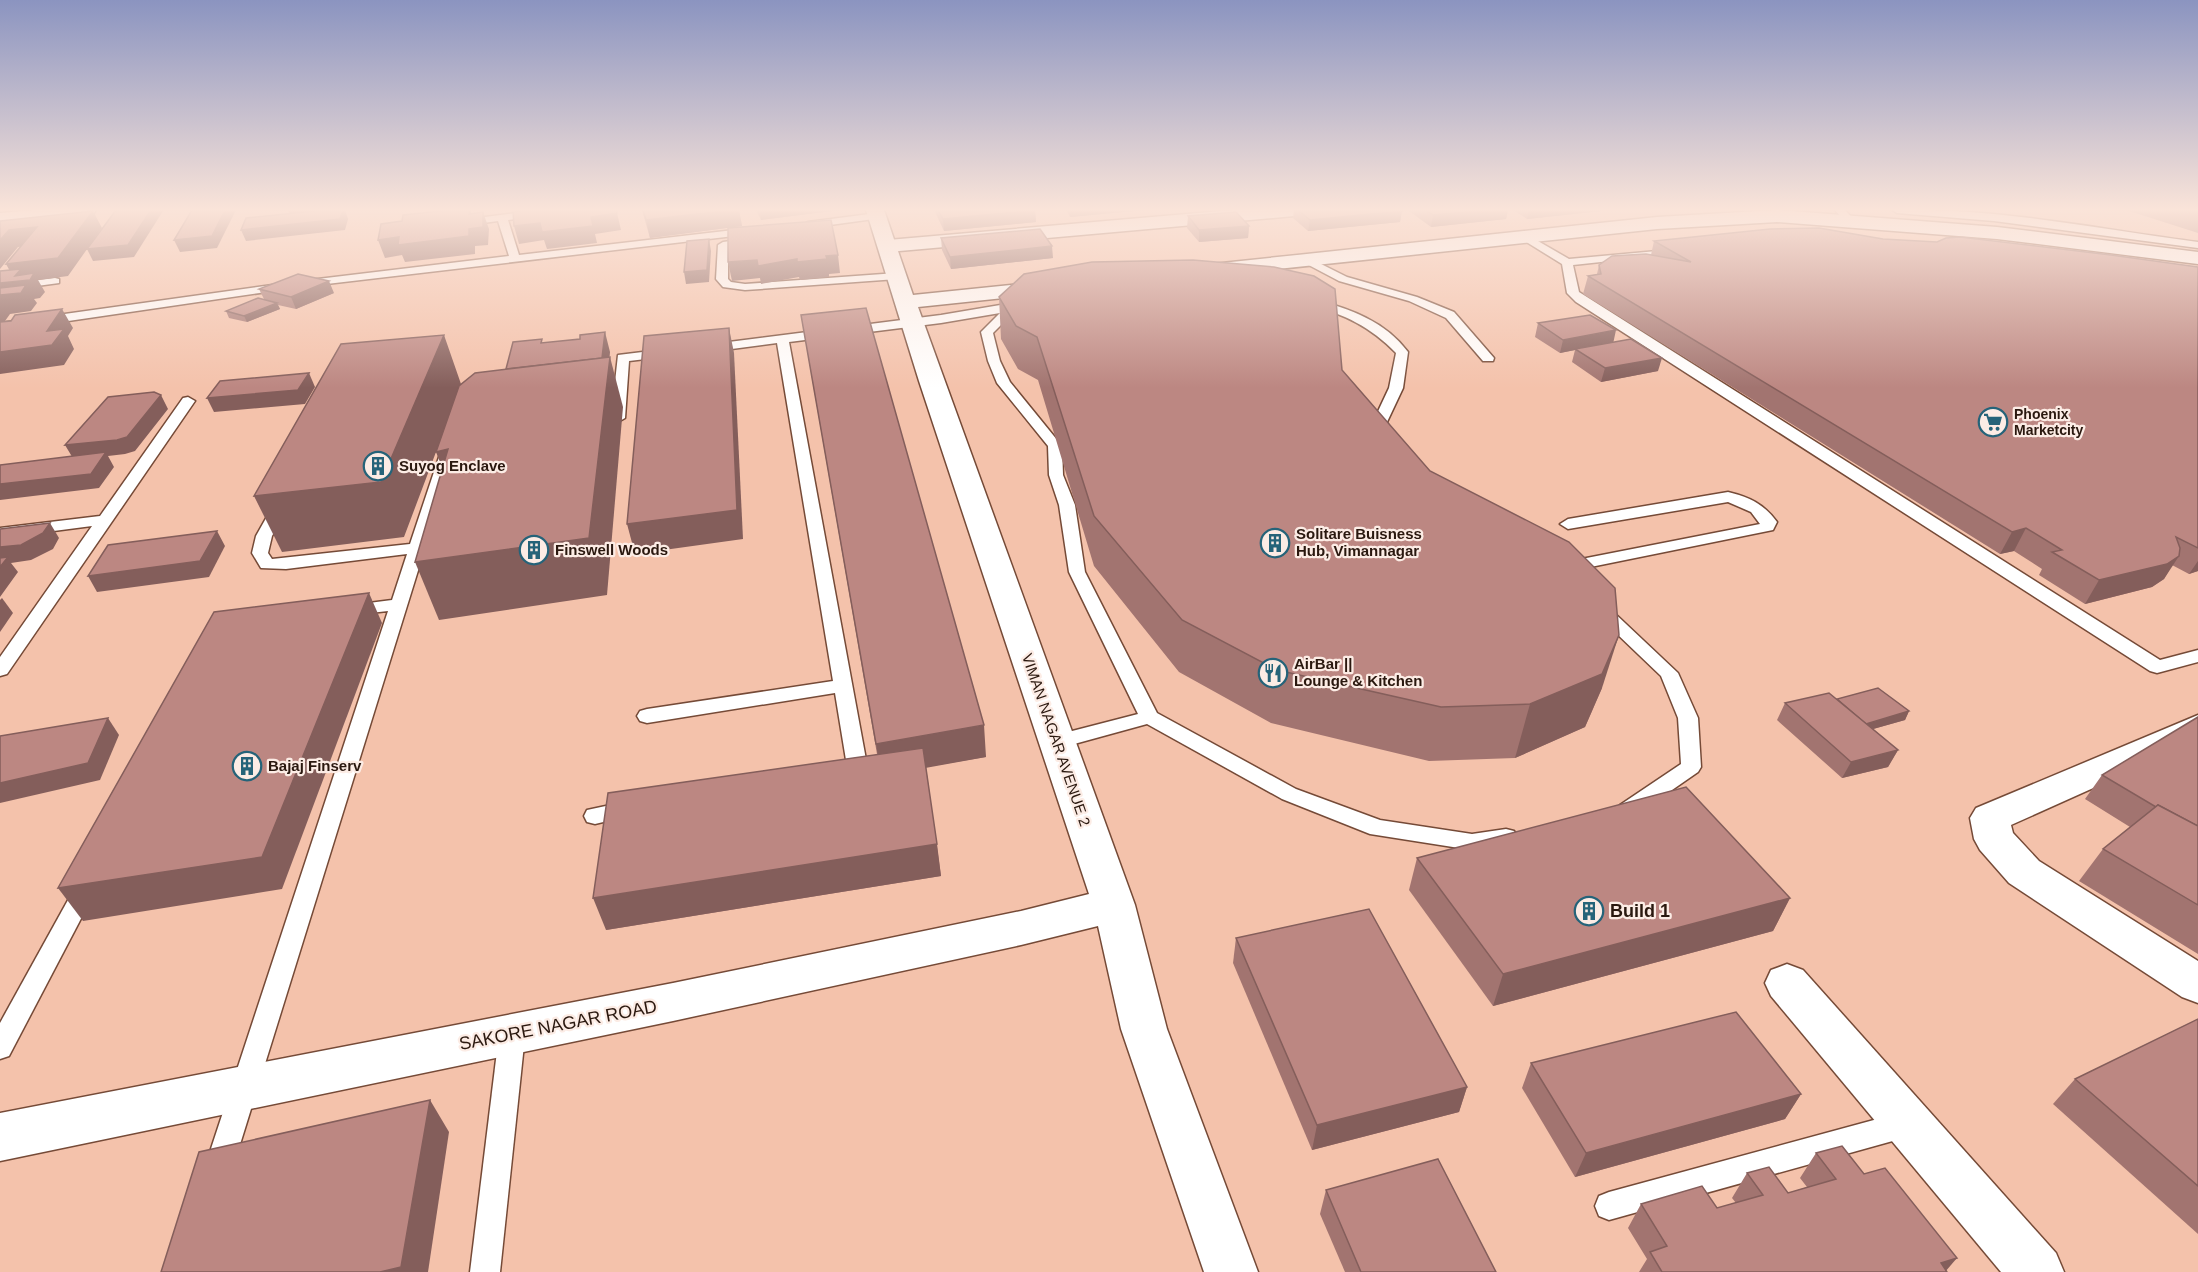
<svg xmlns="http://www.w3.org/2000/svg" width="2198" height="1272" font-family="Arial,sans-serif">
<rect width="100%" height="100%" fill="#f4c2ab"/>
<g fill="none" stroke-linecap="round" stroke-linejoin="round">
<!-- lane casing -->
<g stroke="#754a37" stroke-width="3">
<g id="lane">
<polygon points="540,210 568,210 563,213 508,220 519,255 751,228 756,231 751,234 301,287 0,331 0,323 301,281 509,256 498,221 461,226 456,223 461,220"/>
<polygon points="1835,210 1845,210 1854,220 1845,222"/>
<path d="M 1892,210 C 1994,207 2097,229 2198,242 L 2198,248 L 1994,221 L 1897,213 Z"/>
<polygon points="877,213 881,214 881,218 808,228 803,225 808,222"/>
<polygon points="1524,233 1569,259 1679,249 1679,253 1675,254 1573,265 1579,292 2160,660 2198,650 2198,662 2157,673 2150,671 1576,302 1567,293 1562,264 1520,238 1520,234"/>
<polygon points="745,239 750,242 749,244 728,247 728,279 731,282 745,284 897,273 903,276 897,279 745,290 723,287 716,279 718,245 723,242"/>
<polygon points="1307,257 1347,277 1417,297 1454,312 1494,358 1493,361 1483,361 1446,318 1409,301 1339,281 1303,262 1303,258"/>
<polygon points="55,278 59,279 59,283 0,291 0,285"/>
<path d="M 1314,299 C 1350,309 1385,321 1408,352 L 1403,388 L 1387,422 L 1394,440 L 1392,443 L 1382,443 L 1373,422 L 1389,388 L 1396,353 C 1371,327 1344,314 1310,305 L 1308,303 Z"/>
<polygon points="1024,301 1030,305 1028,308 1016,310 993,333 1000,361 1010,382 1062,446 1063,475 1075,505 1085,572 1157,713 1296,789 1380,820 1472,834 1506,829 1514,831 1517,837 1514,843 1472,850 1370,834 1282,799 1147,724 1056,749 1049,747 1046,742 1049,737 1138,714 1069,572 1059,505 1049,475 1048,446 997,383 988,361 981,332 1000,313 941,323 789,342 867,765 864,770 842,775 835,773 832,768 835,763 846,760 835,693 647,723 640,721 637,716 640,711 647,709 833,681 777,343 709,352 705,351 703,348 705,345 941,315"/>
<polygon points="667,349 673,353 671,356 629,361 625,418 618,422 613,421 611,418 618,355"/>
<polygon points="188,397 195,401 7,674 0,676 0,657 92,526 0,538 0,528 100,516 183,398"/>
<polygon points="449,444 456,448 233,1167 229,1176 219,1180 209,1176 205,1167 388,611 353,615 347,614 344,610 347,606 353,605 392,600 407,554 286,569 261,568 252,553 256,536 274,504 280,502 288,507 272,536 268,553 272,559 410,544 442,448"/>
<path d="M 1728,492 C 1749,497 1764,504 1777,522 L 1773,530 L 1566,572 L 1558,567 L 1566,562 L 1760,524 L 1751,512 L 1728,502 L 1568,529 L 1560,524 L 1568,519 Z"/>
<polygon points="1602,606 1608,607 1678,673 1698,718 1701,767 1698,772 1636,815 1628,818 1620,815 1617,810 1620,805 1681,764 1678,718 1661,676 1593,611 1596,607"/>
<polygon points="629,801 637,804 640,809 637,814 595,824 587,822 584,816 587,810"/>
<polygon points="86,879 94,882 97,888 9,1056 0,1059 0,1023 78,882"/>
<polygon points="512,1024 521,1027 525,1035 500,1272 470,1272 499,1035 503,1027"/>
<polygon points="1907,1111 1917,1115 1921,1124 1917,1133 1907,1137 1609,1220 1599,1216 1595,1206 1599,1196 1609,1192"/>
</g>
</g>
<!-- street casing -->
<g stroke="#754a37" stroke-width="3">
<g id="street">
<polygon points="1233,210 1303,210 1300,214 1294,216 888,252 881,250 878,246 881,242 888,240"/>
<polygon points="2198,715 2198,741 2011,825 2013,833 2039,861 2198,961 2198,1003 2182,997 2009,883 1980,850 1974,839 1970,818 1976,808"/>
<polygon points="1787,964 1803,970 2056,1253 2064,1272 2001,1272 1771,996 1765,983 1771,970"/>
</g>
</g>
<!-- secondary casing -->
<g stroke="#754a37" stroke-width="3">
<g id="secondary">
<polygon points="34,210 96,210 93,214 87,216 0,225 0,213"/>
<polygon points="866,210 884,210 913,295 1050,281 1057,283 1061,287 1057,291 1050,293 918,307 1135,905 1167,1029 1258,1272 1204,1272 1121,1029 1098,926 1021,945 673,1021 0,1161 0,1113 673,983 1021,911 1089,894 919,381"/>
<polygon points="1777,210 1997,227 2198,252 2198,264 1997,239 1777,222 1657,229 1212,276 1205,274 1202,270 1205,266 1212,264 1657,217"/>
</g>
</g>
<!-- lane -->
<use href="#lane" fill="#fff" fill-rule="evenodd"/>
<!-- street -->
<use href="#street" fill="#fff" fill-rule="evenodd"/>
<!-- secondary -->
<use href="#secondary" fill="#fff" fill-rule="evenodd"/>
</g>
<!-- wall -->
<g fill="#a27470">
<polygon points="642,210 739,210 742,226 650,238"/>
<polygon points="756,210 840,210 761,220"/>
<polygon points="935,210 1035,210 1036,222 944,231 936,214"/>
<polygon points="1066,210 1145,210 1070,217"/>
<polygon points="1294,210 1401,210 1402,211 1400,222 1308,231 1293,218"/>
<polygon points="1409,210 1508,210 1506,219 1431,227 1409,211"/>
<polygon points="1513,210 1601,210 1601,211 1527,219"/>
<polygon points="2126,210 2198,210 2198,233"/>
<polygon points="1188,216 1249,226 1248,238 1199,242 1187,228"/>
<polygon points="941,238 1053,258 951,269 942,250"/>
<polygon points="1883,239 2198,267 2198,571 2189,574 2172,565 2164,579 2152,587 2085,604 2039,575 2042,569 2014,551 2000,554 1583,294 1588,276 1597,274 1599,265 1651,255 1654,241"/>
<polygon points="259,289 334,293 296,309 278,305 280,309 247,322 229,318 226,311 264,299"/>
<polygon points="999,297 1342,370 1602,688 1585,727 1515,758 1429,761 1271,723 1179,672 1094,566 1038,380 1018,369 1001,339"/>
<polygon points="801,315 986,757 926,767 941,876 606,930 877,754"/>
<polygon points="1538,323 1613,342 1658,371 1601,382 1572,362 1575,350 1560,353 1535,337"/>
<polygon points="1837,699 1909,711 1905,720 1873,729 1898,750 1888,767 1842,778 1777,720 1785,703"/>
<polygon points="2198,717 2198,954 2079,881 2103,849 2130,827 2085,799 2102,775"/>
<polygon points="1417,858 1790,898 1773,931 1493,1006 1409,890"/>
<polygon points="1236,938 1467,1087 1459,1112 1312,1150 1233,963"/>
<polygon points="2198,1019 2198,1234 2053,1104 2075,1079"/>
<polygon points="1531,1063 1801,1094 1785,1119 1575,1177 1522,1088"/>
<polygon points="1816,1153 1864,1174 1947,1272 1639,1272 1647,1259 1628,1228 1641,1204 1717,1208 1736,1203 1732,1198 1747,1173 1788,1193 1807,1187 1800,1178"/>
<polygon points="1326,1190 1496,1272 1345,1272 1320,1214"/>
</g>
<!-- shaded-wall -->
<g fill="#845e5b">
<polygon points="151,210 163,210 163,211 134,257 93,261 87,249"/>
<polygon points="225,210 236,210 217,248 180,252 174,240"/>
<polygon points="273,210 341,210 292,220 288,210 274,211"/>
<polygon points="343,210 345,210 348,219 345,230 246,241 241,230"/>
<polygon points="470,210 475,224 483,212 489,229 488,245 475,246 475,254 405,262 402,255 385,258 378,240 469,214"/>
<polygon points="731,210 739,210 742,226 650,238 646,220"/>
<polygon points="760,210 840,210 761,220"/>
<polygon points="1035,210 1036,222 944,231 943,219"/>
<polygon points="1070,210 1145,210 1070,217"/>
<polygon points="1485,210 1508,210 1506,219 1431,227 1433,215"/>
<polygon points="1529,210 1601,210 1601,211 1527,219"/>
<polygon points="93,211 102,228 68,276 38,280 45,292 40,298 34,299 37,303 31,311 10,314 5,321 0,322 0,283 16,282 6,264"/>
<polygon points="1402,211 1400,222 1308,231 1310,220"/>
<polygon points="617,213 621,230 595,234 597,243 547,249 544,240 519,244 514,226"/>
<polygon points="1249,226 1248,238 1199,242 1199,230"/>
<polygon points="37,227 46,244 18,247 0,269 0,240 9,230"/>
<polygon points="709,239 711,251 709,282 686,284 684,272"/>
<polygon points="1052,246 1053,258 951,269 950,257"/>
<polygon points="838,255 840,273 829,274 829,277 800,280 799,277 761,284 760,278 732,281 728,262"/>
<polygon points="329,281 334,293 296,309 291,297"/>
<polygon points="277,303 280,309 247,322 244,316"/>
<polygon points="62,309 73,328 68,336 74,349 64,365 0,374 0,352 47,331"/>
<polygon points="729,328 734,353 743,539 635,554 627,524"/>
<polygon points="1616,330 1613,344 1575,349 1575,350 1560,353 1563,340"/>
<polygon points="605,332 610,352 606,396 508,407"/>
<polygon points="444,335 461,384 448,449 456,505 436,452 404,537 282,552 254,496"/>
<polygon points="610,357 623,407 607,595 439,620 415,562"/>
<polygon points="1662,358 1658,371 1601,382 1605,368"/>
<polygon points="309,373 315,387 305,404 214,412 207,398"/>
<polygon points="161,395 168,409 135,451 125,454 108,456 114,467 99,488 0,500 0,484 74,460 65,445"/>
<polygon points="50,523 59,538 53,549 31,560 11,563 18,572 0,597 0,547"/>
<polygon points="2026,528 2014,551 2000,554 2012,532"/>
<polygon points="217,531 225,546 209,577 97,592 88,576"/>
<polygon points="2179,556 2164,579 2152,587 2085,604 2099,580"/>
<polygon points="2198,561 2198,571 2189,574"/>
<polygon points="369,593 382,623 282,889 83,921 58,888"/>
<polygon points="2,598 13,613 0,632 0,600"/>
<polygon points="1619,635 1602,688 1585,727 1515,758 1530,704"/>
<polygon points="1909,711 1905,720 1859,733 1863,725"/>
<polygon points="108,718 119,735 100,780 0,803 0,783"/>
<polygon points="984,725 986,757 881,776 876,744"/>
<polygon points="1898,750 1888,767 1842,778 1851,762"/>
<polygon points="937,844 941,876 606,930 593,898"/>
<polygon points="1790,898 1773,931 1493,1006 1503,974"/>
<polygon points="1467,1087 1459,1112 1312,1150 1317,1125"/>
<polygon points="1801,1094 1785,1119 1575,1177 1586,1153"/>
<polygon points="430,1100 449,1132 428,1272 380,1272"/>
<polygon points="1957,1258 1945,1272 1941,1263"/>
</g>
<!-- building -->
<g fill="#bc8782" stroke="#845e5b" stroke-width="1.5">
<polygon points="116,210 151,210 128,245 87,249"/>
<polygon points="192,210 225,210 212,236 174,240"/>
<polygon points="324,210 343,210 340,219 241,230 246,218"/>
<polygon points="450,210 470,210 469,214 483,212 483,227 469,229 469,236 398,245 399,237 378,240 381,224 402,221 403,215"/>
<polygon points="530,210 616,210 617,213 591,217 593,226 542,232 540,223 514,226 513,212"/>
<polygon points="643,210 731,210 646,220"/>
<polygon points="938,210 1035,210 943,219"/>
<polygon points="1298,210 1401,210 1402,211 1310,220"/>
<polygon points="1425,210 1485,210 1433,215"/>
<polygon points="93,211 58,258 6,264 37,227 9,230 0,240 0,221"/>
<polygon points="1236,212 1249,226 1199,230 1188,216"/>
<polygon points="831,220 838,255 826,256 827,259 797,262 797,259 758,266 757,260 728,262 728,228"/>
<polygon points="1819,228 1883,239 1937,242 1946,238 1960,237 2111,255 2198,267 2198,548 2176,537 2180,548 2179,556 2167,564 2099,580 2052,552 2062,550 2026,528 2012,532 1588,276 1601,274 1599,265 1612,256 1646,254 1691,262 1654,241 1770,229"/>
<polygon points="1040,229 1052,246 950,257 941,238"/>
<polygon points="709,239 707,270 684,272 687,241"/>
<polygon points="1193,260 1274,267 1314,276 1335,289 1342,370 1430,471 1569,542 1615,588 1619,635 1602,674 1530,704 1441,707 1277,670 1182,620 1094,516 1037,337 1016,326 999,297 1024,274 1092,262"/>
<polygon points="21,269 15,276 34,273 30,280 0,283 0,271"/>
<polygon points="298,274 329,281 291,297 259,289"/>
<polygon points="26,285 21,293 0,295 0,288"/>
<polygon points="258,298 277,303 244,316 226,311"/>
<polygon points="866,308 984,725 876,744 801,315"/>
<polygon points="62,309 47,331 64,329 52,345 0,352 0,322 11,321 15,315"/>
<polygon points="1590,315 1616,330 1563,340 1538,323"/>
<polygon points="729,328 737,510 627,524 644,336"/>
<polygon points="605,332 602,358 506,369 513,342 542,339 541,343 580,339 580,335"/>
<polygon points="444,335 381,482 254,496 341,344"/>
<polygon points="1631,339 1662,358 1605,368 1575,349"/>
<polygon points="610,357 589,538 415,562 448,449 436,452 459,386 475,373"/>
<polygon points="309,373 298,390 207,398 220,381"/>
<polygon points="154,392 161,395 127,437 117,440 65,445 108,397"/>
<polygon points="106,452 91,474 0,484 0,465"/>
<polygon points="50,523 43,533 21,545 0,547 0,529"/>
<polygon points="217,531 200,561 88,576 108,545"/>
<polygon points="8,557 0,567 0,558"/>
<polygon points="369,593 262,857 58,888 214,612"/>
<polygon points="1878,688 1909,711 1866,724 1837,699"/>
<polygon points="1829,693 1898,750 1851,762 1785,703"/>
<polygon points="2198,717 2198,826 2158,805 2156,807 2102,775"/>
<polygon points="108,718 88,763 0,783 0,736"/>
<polygon points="923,748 937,844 593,898 608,793"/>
<polygon points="1686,787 1790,898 1503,974 1417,858"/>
<polygon points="2158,805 2198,826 2198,905 2103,849"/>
<polygon points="1369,909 1467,1087 1317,1125 1236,938"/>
<polygon points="1736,1012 1801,1094 1586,1153 1531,1063"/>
<polygon points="2198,1019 2198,1186 2075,1079"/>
<polygon points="430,1100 401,1267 380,1272 161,1272 199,1152"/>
<polygon points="1842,1146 1864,1174 1885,1168 1957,1258 1941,1263 1947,1272 1662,1272 1650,1252 1667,1246 1641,1204 1702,1186 1717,1208 1763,1195 1747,1173 1769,1167 1788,1193 1836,1179 1816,1153"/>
<polygon points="1438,1159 1496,1272 1361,1272 1326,1190"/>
</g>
<!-- sky -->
<linearGradient id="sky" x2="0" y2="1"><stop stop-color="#8b94c0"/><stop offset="0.54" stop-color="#fae4d9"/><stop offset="1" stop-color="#fae4d9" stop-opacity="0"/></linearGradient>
<rect width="2198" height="388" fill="url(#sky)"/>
<!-- icons -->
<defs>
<g id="supermarket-ring" transform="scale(1.5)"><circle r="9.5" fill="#fcece5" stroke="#256379" stroke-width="1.5"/><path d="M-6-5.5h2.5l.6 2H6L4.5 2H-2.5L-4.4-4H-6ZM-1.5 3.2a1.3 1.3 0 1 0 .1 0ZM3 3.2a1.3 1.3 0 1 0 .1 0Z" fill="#256379"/></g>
<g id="building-ring" transform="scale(1.5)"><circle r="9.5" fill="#fcece5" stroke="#256379" stroke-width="1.5"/><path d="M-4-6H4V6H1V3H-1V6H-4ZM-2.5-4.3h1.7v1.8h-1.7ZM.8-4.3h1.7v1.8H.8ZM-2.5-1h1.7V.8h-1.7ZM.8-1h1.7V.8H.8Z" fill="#256379"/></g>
<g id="restaurant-ring" transform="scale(1.5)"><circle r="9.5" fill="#fcece5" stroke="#256379" stroke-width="1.5"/><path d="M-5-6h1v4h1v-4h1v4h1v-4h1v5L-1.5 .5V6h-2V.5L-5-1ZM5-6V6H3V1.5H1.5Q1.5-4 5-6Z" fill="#256379"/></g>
</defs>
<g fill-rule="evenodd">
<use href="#supermarket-ring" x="1993" y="422"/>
<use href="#building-ring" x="378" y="466"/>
<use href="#building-ring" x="1275" y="543"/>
<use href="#building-ring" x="534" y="550"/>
<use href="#restaurant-ring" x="1273" y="673"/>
<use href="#building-ring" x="247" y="766"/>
<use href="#building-ring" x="1589" y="911"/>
</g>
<g text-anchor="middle" stroke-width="4.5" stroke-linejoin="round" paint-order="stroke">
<!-- far-poi labels -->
<g font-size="14" font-weight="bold" fill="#2a180f" stroke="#fcece5" text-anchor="start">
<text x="2014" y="419">Phoenix<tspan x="2014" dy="16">Marketcity</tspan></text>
</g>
<!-- poi labels -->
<g font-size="15" font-weight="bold" fill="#2a180f" stroke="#fcece5" text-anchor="start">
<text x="399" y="471">Suyog Enclave</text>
<text x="1296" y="539">Solitare Buisness<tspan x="1296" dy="17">Hub, Vimannagar</tspan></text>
<text x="555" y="555">Finswell Woods</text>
<text x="1294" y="669">AirBar ||<tspan x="1294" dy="17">Lounge &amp; Kitchen</tspan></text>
<text x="268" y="771">Bajaj Finserv</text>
</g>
<!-- street labels -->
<g font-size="15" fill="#2a180f" stroke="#fcece5">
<text transform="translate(1056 740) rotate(71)" y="5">VIMAN NAGAR AVENUE 2</text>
</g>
<!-- near-poi labels -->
<g font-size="18" font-weight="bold" fill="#2a180f" stroke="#fcece5" text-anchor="start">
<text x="1610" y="917">Build 1</text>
</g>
<!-- near-street labels -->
<g font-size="18" fill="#2a180f" stroke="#fcece5">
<text transform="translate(558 1025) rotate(-11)" y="6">SAKORE NAGAR ROAD</text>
</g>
</g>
</svg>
